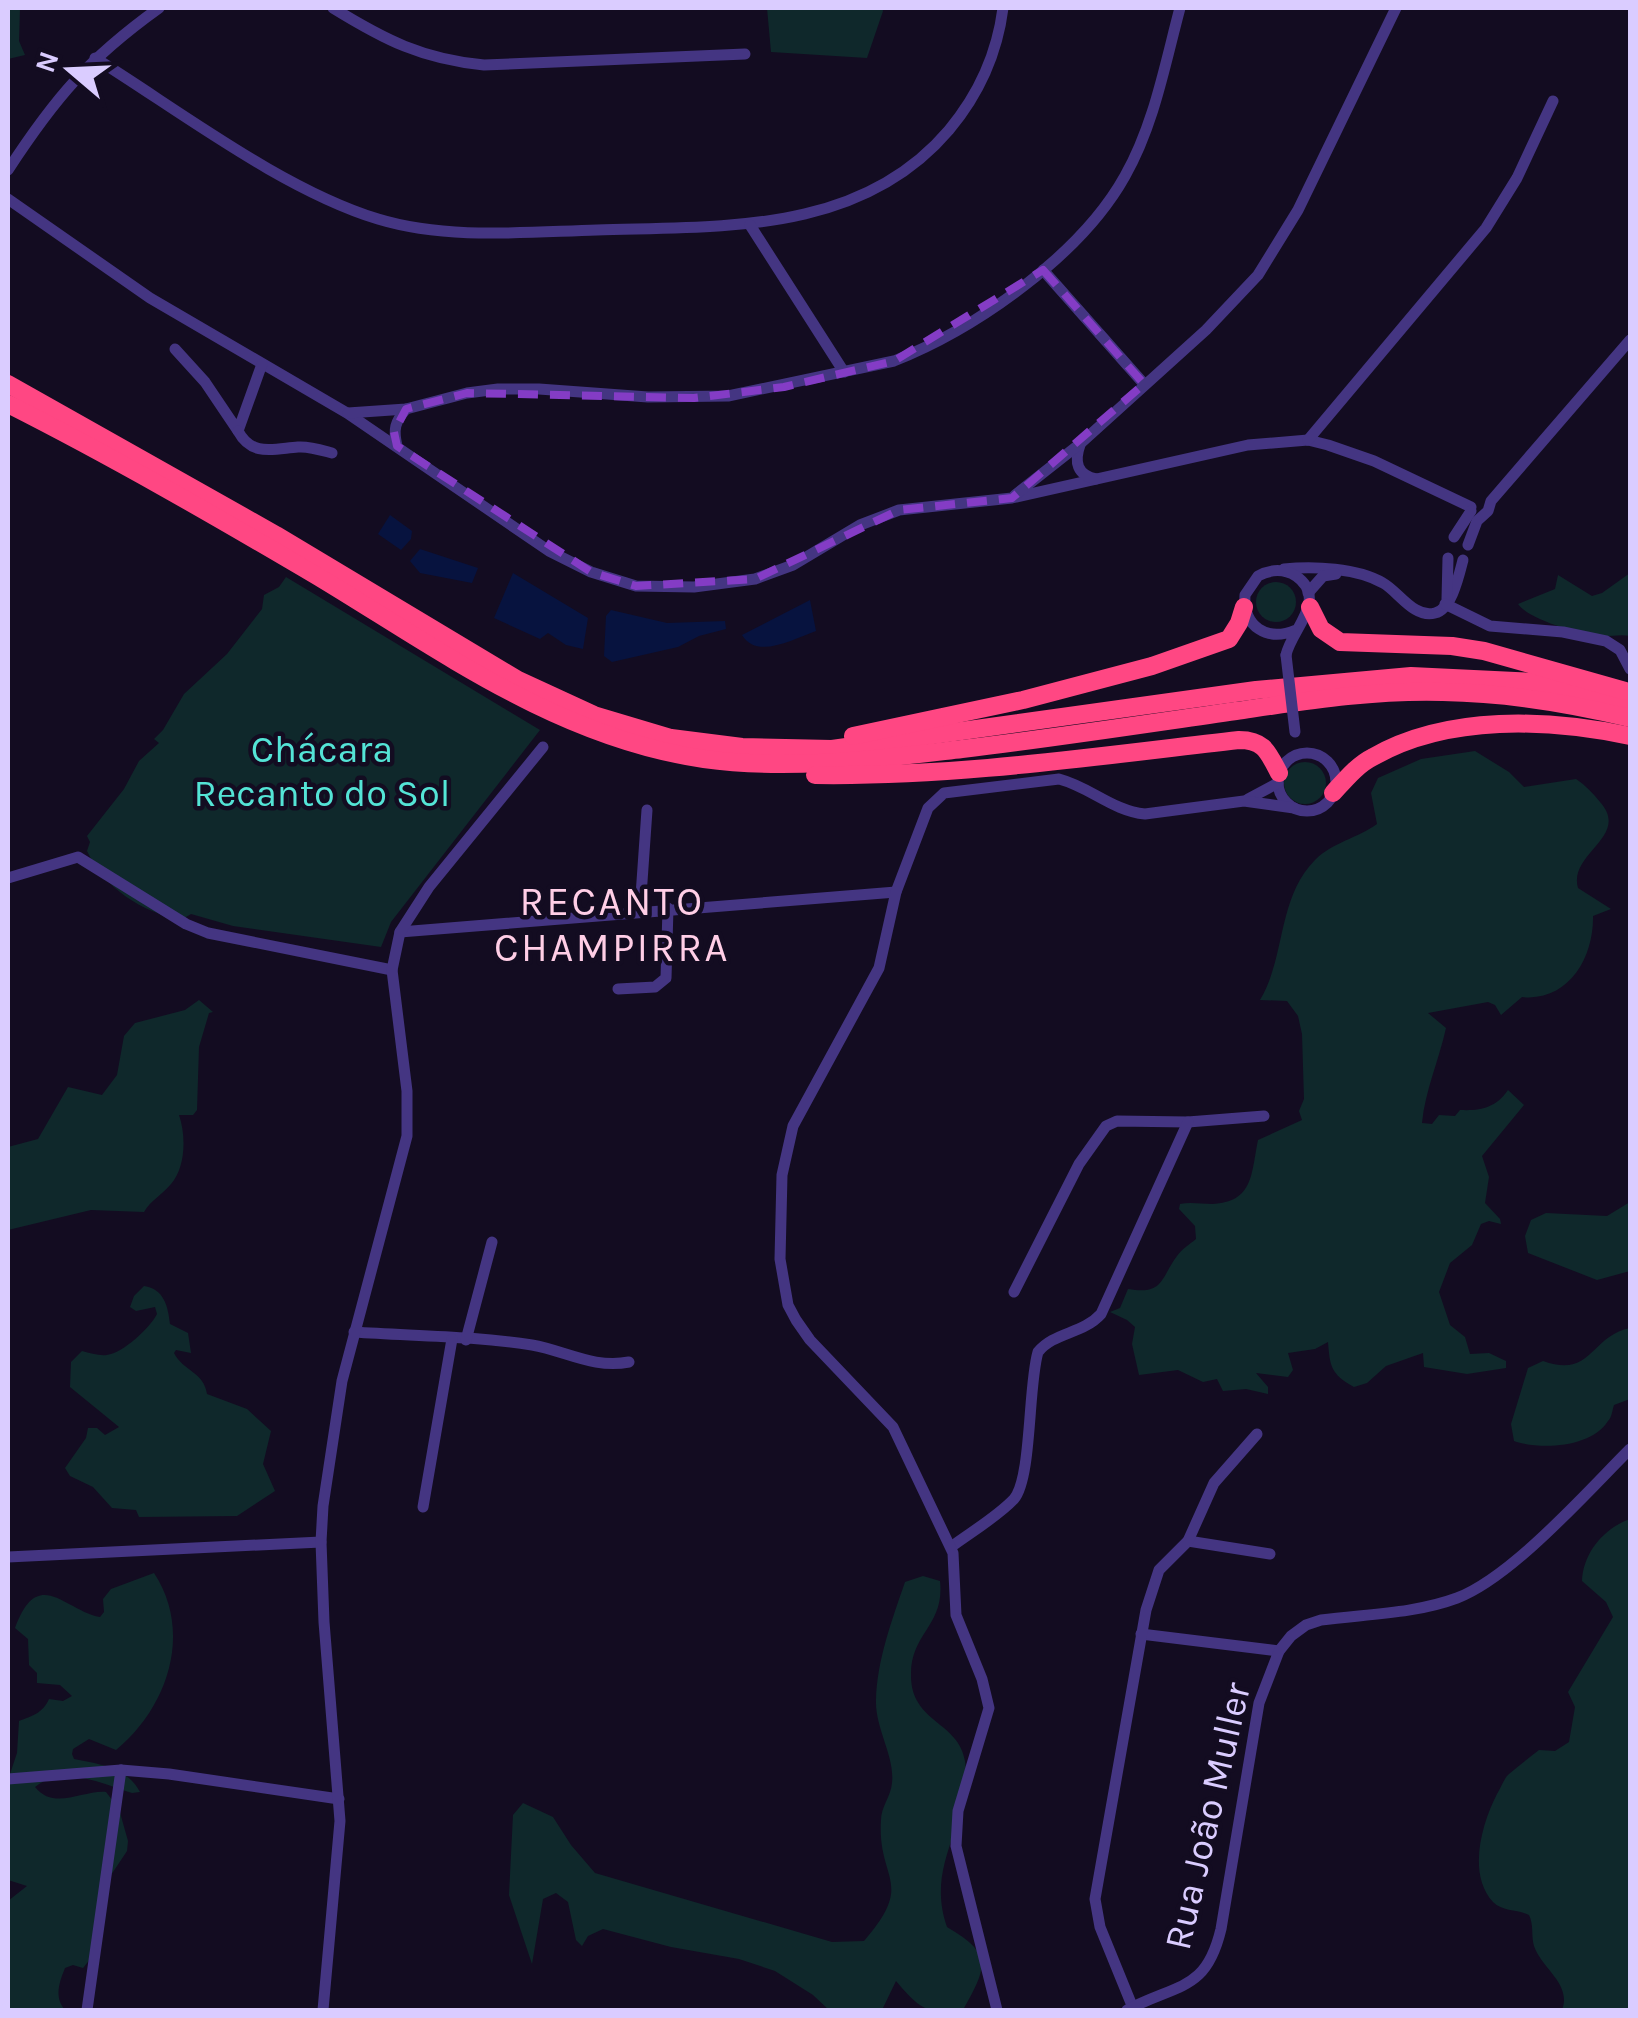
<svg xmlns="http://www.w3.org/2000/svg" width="1638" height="2018" font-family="Karla,sans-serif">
<rect width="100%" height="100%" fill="#130c21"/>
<!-- green -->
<g fill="#0f282b">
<polygon points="8,8 20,8 19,41 25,55 8,59"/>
<polygon points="767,8 882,8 883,11 867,58 771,52"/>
<path d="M 1630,573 L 1630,636 C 1620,634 1609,637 1598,636 C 1579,634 1528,619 1518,604 L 1555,589 L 1558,575 L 1592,596 L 1602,593 Z"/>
<path d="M 286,577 L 540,730 L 391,922 L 381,947 L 233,926 L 191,914 L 181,920 C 142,912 104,888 87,851 L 90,842 L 87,836 L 124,789 L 139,761 L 159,743 L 154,739 L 163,730 L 184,694 L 227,654 L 262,609 L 264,595 L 279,587 Z"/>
<circle cx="1276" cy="602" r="20"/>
<path d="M 1475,751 L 1509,772 L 1524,787 L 1576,779 C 1585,785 1593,793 1600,802 C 1631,837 1568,853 1578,888 L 1611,909 L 1593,916 C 1594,958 1568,1002 1522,997 L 1501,1015 L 1495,1005 L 1488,1002 L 1428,1013 L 1446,1028 C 1439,1060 1425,1091 1422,1123 L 1432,1124 L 1439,1115 L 1455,1116 L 1460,1110 C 1480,1111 1496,1108 1508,1090 L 1524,1105 L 1482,1156 L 1489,1177 L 1485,1203 L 1500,1219 L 1501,1224 L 1489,1221 L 1481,1224 L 1472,1245 L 1450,1263 L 1439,1292 L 1450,1325 L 1465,1337 L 1470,1354 L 1489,1353 L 1506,1361 L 1506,1368 L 1467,1374 L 1424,1367 L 1423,1353 L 1386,1366 L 1367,1383 L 1354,1387 C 1330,1374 1330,1365 1328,1342 L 1315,1349 L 1288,1353 L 1293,1370 L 1288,1377 L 1256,1373 L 1268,1387 L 1268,1394 L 1246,1389 L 1223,1391 L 1217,1379 L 1203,1382 L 1178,1370 L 1139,1375 L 1132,1344 L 1135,1327 L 1127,1320 L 1110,1312 L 1120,1308 L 1128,1289 C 1164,1295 1160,1279 1177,1256 C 1182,1249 1190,1244 1196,1239 L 1195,1226 L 1179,1209 L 1180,1204 C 1190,1202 1201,1204 1212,1204 C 1254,1202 1251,1174 1258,1140 L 1302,1120 L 1299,1111 L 1304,1099 L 1302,1034 L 1298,1016 L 1287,1001 L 1260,1000 C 1286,957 1277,898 1315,860 C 1333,842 1358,838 1377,824 L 1371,793 L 1378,778 L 1421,759 Z"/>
<circle cx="1305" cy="783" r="21"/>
<path d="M 199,1000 L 213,1012 L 209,1013 L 199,1047 L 197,1110 L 193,1115 L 179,1115 C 186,1135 186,1167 171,1184 C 162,1195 151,1200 144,1212 L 91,1210 L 8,1230 L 8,1147 L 38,1139 L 68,1087 L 102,1095 L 117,1075 L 124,1036 L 135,1023 L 185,1010 Z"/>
<polygon points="1630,1202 1630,1271 1597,1280 1528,1253 1525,1236 1531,1220 1546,1213 1607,1216"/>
<path d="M 144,1286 C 164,1289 168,1306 170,1324 L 188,1333 L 191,1353 L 176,1350 L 174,1353 C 183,1371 204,1372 207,1394 L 247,1409 L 271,1431 L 263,1464 L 275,1491 L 237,1516 L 139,1517 L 136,1510 L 112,1508 L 93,1487 L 70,1476 L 65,1468 L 86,1438 L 88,1428 L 97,1428 L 105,1435 L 119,1427 L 70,1387 L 71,1362 L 82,1351 C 90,1353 99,1356 107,1355 C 123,1353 150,1328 157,1314 L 155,1307 L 136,1311 L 130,1307 L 134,1296 Z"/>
<path d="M 1630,1328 L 1630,1399 L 1614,1405 C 1612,1411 1612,1417 1608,1421 C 1591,1448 1540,1450 1514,1441 L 1511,1424 L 1528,1368 L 1543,1361 C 1592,1379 1590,1336 1630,1328 Z"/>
<path d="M 1630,1519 L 1630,2010 L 1562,2010 C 1572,1984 1542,1969 1534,1946 C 1531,1936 1534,1925 1529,1915 C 1517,1909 1503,1912 1493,1902 C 1467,1874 1482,1823 1497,1794 C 1501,1788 1504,1778 1509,1774 C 1518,1766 1529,1758 1539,1750 L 1555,1751 L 1569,1742 L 1575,1707 L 1568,1692 L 1613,1617 L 1606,1602 L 1582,1581 C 1583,1553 1604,1528 1630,1519 Z"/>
<path d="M 154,1573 C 193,1632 168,1707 116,1750 L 89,1739 L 73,1749 L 72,1754 L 74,1759 C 99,1764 127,1767 140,1792 L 132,1793 C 103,1784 62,1764 35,1787 C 54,1811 83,1790 106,1792 L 119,1809 L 128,1841 L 127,1851 L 107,1881 L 91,1958 L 83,1968 L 73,1965 L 65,1968 C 59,1983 54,1997 65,2010 L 8,2010 L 8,1901 L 27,1886 L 8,1880 L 8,1780 L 17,1753 L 19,1721 C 32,1716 43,1713 49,1699 L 63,1701 L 72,1696 L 60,1685 L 37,1683 L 37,1673 L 29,1665 L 28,1639 L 15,1628 C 38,1565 64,1610 100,1617 L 104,1612 L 103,1599 L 111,1589 Z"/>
<path d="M 923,1576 L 940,1581 C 945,1625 911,1633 911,1674 C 910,1723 959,1721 965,1761 C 974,1822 924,1862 947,1927 C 991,1953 989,1964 964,2008 C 929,2018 918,2007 896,1981 L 882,2010 L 829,2010 L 813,1995 L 775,1971 L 739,1959 L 671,1947 L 603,1929 L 588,1936 L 582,1946 L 576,1940 L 568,1902 L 556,1893 L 543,1899 L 532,1964 L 509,1895 L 513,1815 L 523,1803 L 553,1817 L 571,1845 L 595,1873 L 832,1942 L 864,1941 C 916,1881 877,1881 881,1820 C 881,1807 891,1796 892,1783 C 895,1756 875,1729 876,1700 C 877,1660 892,1620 905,1582 Z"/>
</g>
<!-- water -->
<g fill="#07133f">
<polygon points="390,515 412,531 411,539 401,550 378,534"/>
<polygon points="420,549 478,568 472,583 420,573 410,561"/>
<polygon points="513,573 588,618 583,649 566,645 548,633 540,639 494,618"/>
<path d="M 810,600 L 816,631 C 793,639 757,660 742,635 Z"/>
<polygon points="611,610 667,623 725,621 726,629 699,636 678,647 612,662 604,656 606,616"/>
</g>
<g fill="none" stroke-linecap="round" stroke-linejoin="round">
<!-- minor -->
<g stroke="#443582" stroke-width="11">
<path d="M 333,8 C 385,40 422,59 484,65 L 745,54"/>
<path d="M 95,58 C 180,111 283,190 378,219 C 447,240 525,232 597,230 C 721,226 860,235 949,130 C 979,94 997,55 1003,8"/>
<path d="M 8,170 C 55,98 88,59 159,8"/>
<polyline points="8,199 150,298 347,413 549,551 591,572 636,586 694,587 755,579 793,565 860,525 899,510 1012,498 1248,445 1308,440 1328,445 1374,461 1471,507"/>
<polyline points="750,225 844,372"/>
<polyline points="1043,270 1144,384"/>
<polyline points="175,349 205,382 238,431 262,364"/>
<path d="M 348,413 L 406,409 L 467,393 L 498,389 L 539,389 L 648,397 L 728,396 L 894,361 C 977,328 1081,255 1125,176 C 1154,125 1165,64 1180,8"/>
<path d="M 238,431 C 252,457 273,449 298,447 C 309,446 321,450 332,453"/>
<polyline points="1308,440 1486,228 1517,178 1553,101"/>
<path d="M 1080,445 C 1074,462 1077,475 1096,479"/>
<path d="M 397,446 C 393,429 395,422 406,409"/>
<polyline points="1015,495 1081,443 1206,330 1258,275 1298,210 1396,8"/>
<polyline points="1454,537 1471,511"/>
<polyline points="1468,545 1477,521 1488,511 1491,501 1630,340"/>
<path d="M 1284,569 C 1314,566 1357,568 1383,583 C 1398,591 1414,619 1435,613 C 1452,609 1459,575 1463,560"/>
<polyline points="1308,593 1323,576 1336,574"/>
<polyline points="1447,599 1448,558"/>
<polyline points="1445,604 1490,626 1563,632 1606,641 1620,650 1630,669"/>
<path d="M 1286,655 C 1291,630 1329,599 1296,576 C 1283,568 1271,569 1258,576 L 1245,595 C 1243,627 1267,642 1296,630"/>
<circle cx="1307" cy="782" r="29"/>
<polyline points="1248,799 1278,783"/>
<polyline points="8,878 78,857 186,924 208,933 392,970"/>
<polyline points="640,910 647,810"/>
<polyline points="400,932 896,892"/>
<polyline points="618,989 655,987 666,978 668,908"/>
<polyline points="1014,1292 1079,1164 1106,1126 1117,1121 1188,1122 1264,1116"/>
<path d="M 354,1332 C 413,1336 474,1336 532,1345 C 566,1351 594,1369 629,1362"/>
<polyline points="466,1340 492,1242"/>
<polyline points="423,1507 452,1339"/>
<polyline points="1188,1541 1270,1554"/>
<path d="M 951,1547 C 971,1532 997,1517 1014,1499 C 1032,1478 1028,1385 1038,1352 C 1054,1332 1083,1334 1101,1314 L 1188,1122"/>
<polyline points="8,1557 321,1542"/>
<polyline points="1141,1634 1279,1651"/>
<polyline points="8,1779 121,1770 169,1774 339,1799"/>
<polyline points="1133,2008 1100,1927 1095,1899 1146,1610 1159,1570 1188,1541 1214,1483 1257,1434"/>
<polyline points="87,2010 121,1770"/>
<polyline points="323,2010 340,1821 324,1622 321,1542 323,1506 342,1381 407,1136 407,1091 392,970 400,932 429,887 543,747"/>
<path d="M 997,2010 L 956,1846 L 958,1811 L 989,1708 L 982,1679 L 956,1615 L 953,1553 L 893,1427 L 810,1340 L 796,1320 L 788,1305 L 780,1259 L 782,1175 L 793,1126 L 879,968 L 896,892 L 928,808 L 944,793 L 1059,779 C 1090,787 1113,811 1145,814 L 1244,801 L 1294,808"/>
<path d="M 1127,2010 C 1178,1983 1206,1992 1221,1929 L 1259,1703 L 1279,1651 L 1291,1636 L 1306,1625 L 1321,1620 C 1366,1614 1414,1614 1457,1598 C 1512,1577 1587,1492 1630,1449"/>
</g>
<!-- highway -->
<g stroke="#ff4783" stroke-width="18">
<polyline points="8,384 276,535 518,680 594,715 671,738 742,747 832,749 1256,690 1411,676 1534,682 1630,704"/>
<path d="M 8,404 C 113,457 215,516 317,576 C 440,650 558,738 704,759 C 790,771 877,759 962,749 C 1054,738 1145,724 1236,711 C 1305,701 1373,690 1443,692 C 1507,693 1568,703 1630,718"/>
<polyline points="1310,607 1321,629 1340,642 1452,646 1484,651 1625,691"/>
<polyline points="853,736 1023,700 1152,666 1229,639 1239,623 1244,607"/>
<path d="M 815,775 C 958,777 1097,756 1239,740 C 1264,740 1268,752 1279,773"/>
<path d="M 1333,793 C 1345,780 1357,765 1373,757 C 1448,714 1549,719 1630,736"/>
</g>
<!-- minor-bridge -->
<polyline stroke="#443582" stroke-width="11" points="1286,655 1295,732"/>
</g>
<!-- marked area -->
<path fill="none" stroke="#843cc5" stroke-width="8" stroke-dasharray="20 12" stroke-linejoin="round" d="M 1043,270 L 1144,384 L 1012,498 L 899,510 L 755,579 L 636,586 L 591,572 L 397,446 L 394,432 L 406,409 L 467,393 L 694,398 L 784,387 L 894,361 Z"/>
<g text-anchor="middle" stroke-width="9" stroke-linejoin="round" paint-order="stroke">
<!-- park labels -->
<g font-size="38" fill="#54e4d6" stroke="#130c21">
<text x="322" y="762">Chácara<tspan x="322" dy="44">Recanto do Sol</tspan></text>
</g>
<!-- street labels -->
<g font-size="38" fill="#daccff" stroke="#130c21">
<text transform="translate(1207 1816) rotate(-77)" y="13">Rua João Muller</text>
</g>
<!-- neighbourhood labels -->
<g font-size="40" letter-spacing="2.5" fill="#ffcee6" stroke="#130c21">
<text x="612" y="915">RECANTO<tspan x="612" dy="46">CHAMPIRRA</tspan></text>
</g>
</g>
<!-- border -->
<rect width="1638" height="2018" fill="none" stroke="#daccff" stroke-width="20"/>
<!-- north arrow -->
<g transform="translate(70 70) rotate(289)" stroke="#130c21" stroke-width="8" paint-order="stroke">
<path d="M0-8L18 38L0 25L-18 38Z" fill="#daccff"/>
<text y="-15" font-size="28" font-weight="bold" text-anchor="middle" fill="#daccff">N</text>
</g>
</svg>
